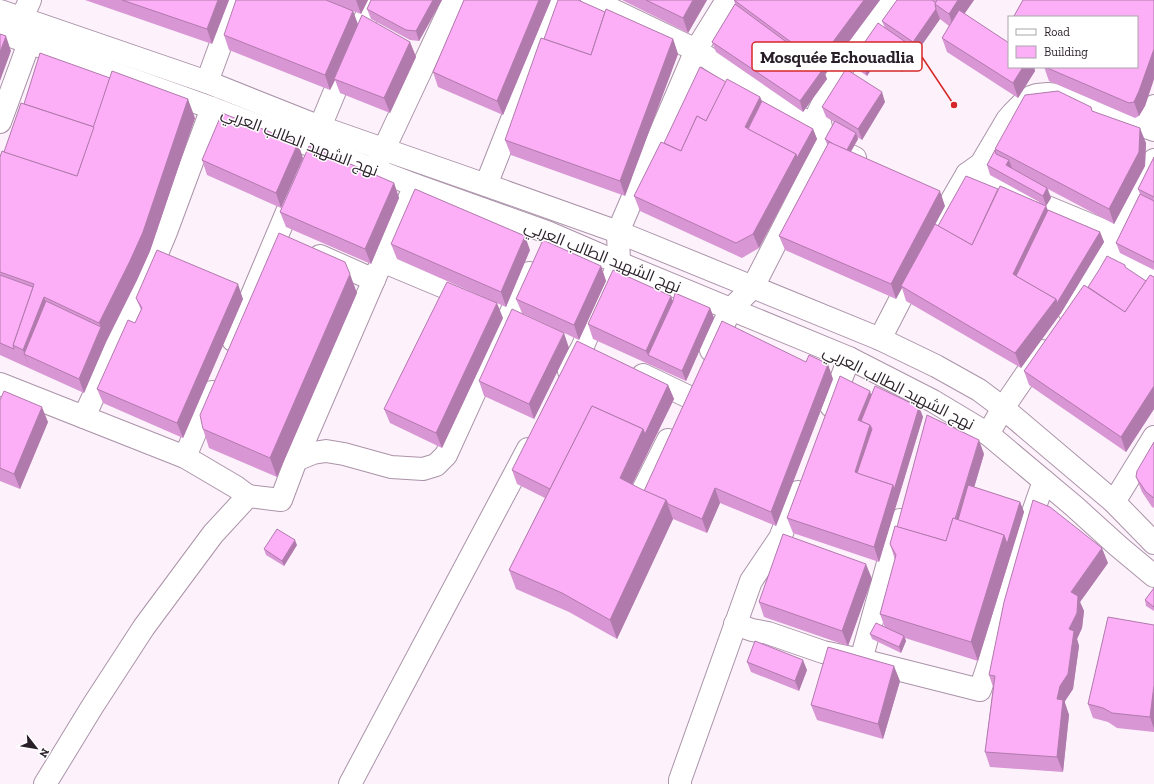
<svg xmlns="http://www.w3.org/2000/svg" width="1154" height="784" font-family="'Zilla Slab',Cairo,serif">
<rect width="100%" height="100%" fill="#fdf2fb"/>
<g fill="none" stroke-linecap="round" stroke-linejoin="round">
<!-- minor casing -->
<g stroke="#ab93a9" stroke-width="24">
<g id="minor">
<polyline points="592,0 696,50 822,132 826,144 855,158"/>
<polyline points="22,18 30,0"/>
<polyline points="207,82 237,0"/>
<polyline points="0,122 29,43"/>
<polyline points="320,127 364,21 374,0"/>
<polyline points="1144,127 1154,106"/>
<polyline points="822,132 818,113 831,87 849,57 892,0"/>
<polyline points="376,166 454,0"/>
<polyline points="967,174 1117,236"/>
<polyline points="486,185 556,8 560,0"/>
<polyline points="933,237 953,198 967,174 981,164 1007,120 1013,113 1023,103 1031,97 1037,95 1048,94 1059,95 1154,130"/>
<polyline points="1107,254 1154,279"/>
<polyline points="320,256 374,280"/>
<polyline points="382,261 473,299"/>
<polyline points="1069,311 1107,254 1146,181 1154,160"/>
<polyline points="880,339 917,267"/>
<polyline points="233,340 295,193"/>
<polyline points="711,350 731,309 753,287 826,144"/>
<polyline points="569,371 582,348 619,263 618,232 696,50 727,0"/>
<polyline points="643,375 689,397"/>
<polyline points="0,384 185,457 236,487 248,496"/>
<polyline points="831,406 849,358"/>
<polyline points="84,417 143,287 166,232 212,108"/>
<polyline points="988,434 1003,408 1042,351"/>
<polyline points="185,457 212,392"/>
<polyline points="296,460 415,185"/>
<polyline points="641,494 668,440"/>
<polyline points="1114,502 1154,437"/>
<polyline points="735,624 752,630 768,633 823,652 861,660 980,690 988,666 1013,569 1044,481"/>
<polyline points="861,660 900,520"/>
<polyline points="45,784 92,707 144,627 213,534 248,496 281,500 296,460 313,453 326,451 344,454 391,467 423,469 436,465 446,455 529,273"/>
<polyline points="350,784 528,449"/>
<polyline points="680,784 680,780 751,581 780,538 798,492"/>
</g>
</g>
<!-- major casing -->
<g stroke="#ab93a9" stroke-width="24">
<g id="major">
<polyline points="0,11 207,82 320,127 486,185 618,232 880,339 936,366 979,390 1003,408 1114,502 1154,543"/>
<polyline points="0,32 212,108 415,185 547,232 619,263 849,358 933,401 988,434 1075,507 1118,546 1154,576"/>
</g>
</g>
<!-- minor -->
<use href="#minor" stroke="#fff" stroke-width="22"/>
<!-- major -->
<use href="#major" stroke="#fff" stroke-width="22"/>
</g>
<!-- wall -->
<g fill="#d996d4">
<polygon points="85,0 229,0 212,44"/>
<polygon points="326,0 368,0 361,14 353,11 358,24 410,42 416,57 390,113 340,93 335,80 330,90 229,50 224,35"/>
<polygon points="442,0 419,41 410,40 371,19 367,9"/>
<polygon points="464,0 551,0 503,115 438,87 433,72"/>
<polygon points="622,0 707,0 688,33"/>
<polygon points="734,0 880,0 825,74 827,79 803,112 716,52 712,42 735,4"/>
<polygon points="897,0 974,0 964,14 1009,67 1034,67 1035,71 1018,98 947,52 942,38 949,26 940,19 917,52 911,48 913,55 902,72 880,56 867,76 857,69 853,59 885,28 882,21"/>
<polygon points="1023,0 1154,0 1154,79 1145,106 1139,116 1135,118 1049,81 1044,67 1137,67 1137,17 1014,17 1014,16"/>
<polygon points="605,12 673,39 678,54 625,196 511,155 505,140 544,39"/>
<polygon points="726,82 760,97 762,101 813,129 817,139 759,248 742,258 640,211 634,196 664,143"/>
<polygon points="885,102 862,140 857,137 858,139 851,152 945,206 935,224 938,226 998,189 1041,203 990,175 987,165 995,150 995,149 1093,111 1146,143 1145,166 1114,224 1048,189 1051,198 1046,206 1048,210 1100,232 1104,242 1061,313 1021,368 906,301 902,288 896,299 785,250 779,236 828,145 827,144 825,139 834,122 826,117 822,107"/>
<polygon points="24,104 195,118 150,251 137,280 106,342 84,393 0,355 0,157 4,152"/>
<polygon points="1154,157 1154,270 1120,253 1116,243 1140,194 1138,189"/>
<polygon points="303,158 281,208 207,175 202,160"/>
<polygon points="394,183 399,198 371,264 286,227 280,212"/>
<polygon points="391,244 530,250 506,307 397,259"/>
<polygon points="601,266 606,281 579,340 522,313 516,299"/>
<polygon points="1126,268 1146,281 1154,277 1154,409 1126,452 1029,385 1024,371 1088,287"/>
<polygon points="357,293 277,477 209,448 203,429"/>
<polygon points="671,296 673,301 710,308 714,318 686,381 593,339 588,324"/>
<polygon points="136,298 243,299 183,438 103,403 97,389 135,323 141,310"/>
<polygon points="503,318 442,448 390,423 384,409"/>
<polygon points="569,348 534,419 484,396 479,381"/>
<polygon points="833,379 776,526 720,503 707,533 673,519 617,639 569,612 516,589 509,570 545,498 517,484 512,470 668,385 674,399 632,485 644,491"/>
<polygon points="871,396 919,407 923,417 879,562 793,533 787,518"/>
<polygon points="0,400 48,422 20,489 0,481"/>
<polygon points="1154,442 1154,508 1152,507 1142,492 1136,477"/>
<polygon points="984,454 974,487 1020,502 1024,512 978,661 905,638 906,641 901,653 872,639 870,634 885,628 880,614 895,560 890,544 897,527"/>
<polygon points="297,545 284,566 266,555 264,549"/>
<polygon points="1108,563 1080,602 1084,611 1082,628 1077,639 1079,646 1073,689 1065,701 1065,703 1069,715 1063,772 990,767 985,752 993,687 989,675"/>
<polygon points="872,579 848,646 764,617 759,602"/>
<polygon points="1154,588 1154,611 1146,606 1145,600"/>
<polygon points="1154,625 1154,732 1117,728 1108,722 1093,718 1088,704"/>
<polygon points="747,662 807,670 799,691 751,672"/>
<polygon points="900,681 883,739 817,720 811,705"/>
</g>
<!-- shaded-wall -->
<g fill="#b07aac">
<polygon points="218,0 229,0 212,44 207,29"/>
<polygon points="356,0 368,0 361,14"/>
<polygon points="433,0 442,0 419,41 416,31"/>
<polygon points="539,0 551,0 503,115 497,101"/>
<polygon points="693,0 707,0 688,33 683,18"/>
<polygon points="864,0 880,0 825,74 827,79 803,112 800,101 821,72 818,62"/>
<polygon points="958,0 974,0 954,29 949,14"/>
<polygon points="936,9 940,19 917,52 913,42"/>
<polygon points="353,11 358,25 334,79 335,80 330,90 325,75"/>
<polygon points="6,36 11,51 0,81 0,52"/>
<polygon points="673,39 678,54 625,196 620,181"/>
<polygon points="410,42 416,57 390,113 384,98"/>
<polygon points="910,45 913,55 902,72 898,62"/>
<polygon points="876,46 880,56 867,76 863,66"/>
<polygon points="1154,49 1154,79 1145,106 1139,116 1134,102"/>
<polygon points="1023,67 1034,67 1035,71 1018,98 1013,83"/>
<polygon points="882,92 885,102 862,140 858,129"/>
<polygon points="760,97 766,111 754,135 745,127"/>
<polygon points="188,99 195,118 150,251 137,280 106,342 84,393 79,379 101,327 99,323"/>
<polygon points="1140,128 1146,143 1145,166 1114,224 1109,209"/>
<polygon points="813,129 817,139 759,248 753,234 796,154"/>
<polygon points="856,133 858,139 848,156 846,151"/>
<polygon points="298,143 303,158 281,208 276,193"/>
<polygon points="1009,160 1013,171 1006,165"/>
<polygon points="394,183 399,198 371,264 365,249"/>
<polygon points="1047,188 1051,198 1046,206 1051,220 1021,282 1013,274 1046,206 1043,196"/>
<polygon points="940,191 945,206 902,287 901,286 902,288 896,299 891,284"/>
<polygon points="1100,232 1104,242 1061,313 1057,303"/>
<polygon points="525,236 530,250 506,307 501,292"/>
<polygon points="601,266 606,281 579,340 574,325"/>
<polygon points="350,274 357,293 277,477 270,458"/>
<polygon points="238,284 243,299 183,438 177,423"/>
<polygon points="671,296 676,311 648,355 646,351"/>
<polygon points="44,297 51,316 24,354 30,369 23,350"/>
<polygon points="1056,299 1061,313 1021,368 1015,353"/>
<polygon points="497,303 503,318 442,448 436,433"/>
<polygon points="710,308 714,318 686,381 682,371"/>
<polygon points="564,333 569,348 534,419 529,404"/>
<polygon points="828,364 833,379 776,526 771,512"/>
<polygon points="668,385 674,399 626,497 620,478 643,429"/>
<polygon points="1154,386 1154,409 1126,452 1121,437"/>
<polygon points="870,391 875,406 867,427 858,420"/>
<polygon points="42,407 48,422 20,489 14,474"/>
<polygon points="919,407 923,417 879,562 874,547 893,485"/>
<polygon points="870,425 875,439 863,479 855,472"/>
<polygon points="979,440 984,454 962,529 948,545"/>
<polygon points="715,488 720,503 707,533 702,519"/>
<polygon points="666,500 673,519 617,639 610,620"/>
<polygon points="1020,502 1024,512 978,661 971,642 1004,535"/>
<polygon points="295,540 297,545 284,566 282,561"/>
<polygon points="1102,548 1108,563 1080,602 1084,611 1082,628 1077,639 1079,646 1073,689 1065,701 1065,703 1069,715 1063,772 1057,757 1057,699 1069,629 1071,592"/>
<polygon points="866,564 872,579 848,646 842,631"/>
<polygon points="904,636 906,641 901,653 899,647"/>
<polygon points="803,660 807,670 799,691 795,681"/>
<polygon points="894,666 900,681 883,739 878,724"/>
<polygon points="1154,685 1154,729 1150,717"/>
</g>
<!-- building -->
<g fill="#fcaef6" stroke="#b07aac">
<polygon points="122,0 218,0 207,29"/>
<polygon points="236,0 326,0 353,11 325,75 224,35"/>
<polygon points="371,0 433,0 416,31 406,30 367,9"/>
<polygon points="464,0 539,0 497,101 433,72"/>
<polygon points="558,0 578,0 605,12 591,55 544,39"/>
<polygon points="646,0 693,0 683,18"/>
<polygon points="734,0 864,0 818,62"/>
<polygon points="897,0 932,0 936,3 935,4 936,9 913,42 882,21"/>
<polygon points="937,0 958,0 949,14 935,4"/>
<polygon points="1023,0 1154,0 1154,49 1139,91 1134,102 1129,103 1045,67 1137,67 1137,17 1016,17 1014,16"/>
<polygon points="735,4 823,69 800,101 712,42"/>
<polygon points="606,9 673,39 620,181 505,140 541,38 591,55"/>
<polygon points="959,10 1009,43 1009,67 1023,67 1013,83 942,38"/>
<polygon points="362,15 410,42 384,98 334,79"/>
<polygon points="878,23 910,45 898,62 876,46 863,66 853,59"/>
<polygon points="0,34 6,36 0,52"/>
<polygon points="40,53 110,78 94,127 24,104"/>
<polygon points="700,67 726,82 706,121 697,116 681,151 664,143"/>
<polygon points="846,69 882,92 858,129 822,107"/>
<polygon points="112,71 188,99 143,232 130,261 99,323 44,297 23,350 13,345 34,284 0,272 0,157 2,151 77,176"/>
<polygon points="727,79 760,97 745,127 796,154 753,234 736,243 634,196 661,142 681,151 697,116 706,121"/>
<polygon points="1058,91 1091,107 1092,111 1140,128 1139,152 1109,209 995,149 1025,95"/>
<polygon points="762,101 813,129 797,158 796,154 748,129"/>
<polygon points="21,103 94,127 77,176 4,152"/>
<polygon points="222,113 298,143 276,193 202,160"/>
<polygon points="835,121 856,133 847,150 835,145 825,139"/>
<polygon points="829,142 940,191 891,284 779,236"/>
<polygon points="309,146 394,183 365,249 280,212"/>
<polygon points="995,150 996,154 1009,160 1006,165 1047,188 1043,196 987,165"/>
<polygon points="1154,157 1154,197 1138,189"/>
<polygon points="966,176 998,189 972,245 938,226"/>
<polygon points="1000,186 1046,206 1013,274 1056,299 1015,353 901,286 935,224 972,245"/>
<polygon points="415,189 525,236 501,292 391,244"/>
<polygon points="1140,194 1154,201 1154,262 1116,243"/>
<polygon points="1048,210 1100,232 1057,303 1056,299 1016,276"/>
<polygon points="279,233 345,262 350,274 270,458 203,429 200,415"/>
<polygon points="543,240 601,266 574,325 516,299"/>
<polygon points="157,250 238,284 177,423 97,389 128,320 135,323 142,308 136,298"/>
<polygon points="1107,256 1125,265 1125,267 1146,281 1125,312 1088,287 1099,270"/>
<polygon points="613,270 671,296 646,351 588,324"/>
<polygon points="0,275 33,287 13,345 14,349 0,343"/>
<polygon points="1150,275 1154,277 1154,386 1121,437 1024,371 1084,285 1125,312"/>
<polygon points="447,282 497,303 436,433 384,409"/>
<polygon points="675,293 710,308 682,371 648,355 673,301"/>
<polygon points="46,301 101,327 79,379 24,354"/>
<polygon points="512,309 564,333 529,404 479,381"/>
<polygon points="722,321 806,362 809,355 828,364 771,512 715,488 702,519 668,504 666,500 644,491"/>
<polygon points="577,341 668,385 645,434 643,429 592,406 550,489 512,470"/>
<polygon points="840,376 870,391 858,420 870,425 855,472 893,485 874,547 787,518"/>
<polygon points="875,386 919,407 894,490 893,485 857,473 872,429 870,425 861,421"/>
<polygon points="4,391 42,407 14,474 0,468 0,400"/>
<polygon points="592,406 643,429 620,478 641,489 666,500 610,620 562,593 509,570"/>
<polygon points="927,415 979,440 955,519 953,518 946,541 897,527"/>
<polygon points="1154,442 1154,498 1146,492 1136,477 1137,471"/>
<polygon points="968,485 1020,502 1007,544 1004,535 958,520"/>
<polygon points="1033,500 1050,507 1102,548 1071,592 1078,596 1077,613 1069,629 1074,631 1068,674 1060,686 1057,699 1063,700 1057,757 985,752 995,676 989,675 1004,602"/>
<polygon points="953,518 1004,535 971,642 880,614 896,555 890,544 895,526 946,541"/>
<polygon points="277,529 295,540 282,561 264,549"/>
<polygon points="783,534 866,564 842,631 759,602"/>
<polygon points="1154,588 1154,607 1145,600"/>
<polygon points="1108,617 1154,625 1154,685 1150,717 1112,713 1103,708 1088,704"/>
<polygon points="876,623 904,636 899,647 870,634"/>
<polygon points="755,641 803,660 795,681 747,662"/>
<polygon points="828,647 894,666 878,724 811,705"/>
</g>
<g text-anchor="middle" stroke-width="3" stroke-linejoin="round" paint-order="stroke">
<!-- street labels -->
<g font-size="16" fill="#291f28" stroke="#fff">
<text transform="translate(300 141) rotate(21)" y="6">نهج الشهيد الطالب العربي</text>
<text transform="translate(603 256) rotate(22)" y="6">نهج الشهيد الطالب العربي</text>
<text transform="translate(899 387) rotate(27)" y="6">نهج الشهيد الطالب العربي</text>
</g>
</g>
<!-- callouts -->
<path fill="none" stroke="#d62828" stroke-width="1.5" d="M954 105L922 57"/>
<circle fill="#d62828" stroke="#fff" stroke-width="1.5" cx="954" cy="105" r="4"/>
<rect fill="#fff" stroke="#d62828" stroke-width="1.5" x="752" y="42" width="170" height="29" rx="4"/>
<g font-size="17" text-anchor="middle" font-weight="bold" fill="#291f28">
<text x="837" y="63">Mosquée Echouadlia</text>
</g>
<!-- legend -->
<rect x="1008" y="16" width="130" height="52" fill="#ffffff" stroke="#a9a5a9"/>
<rect x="1016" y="29" width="20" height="6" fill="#ffffff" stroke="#a9a5a9"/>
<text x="1044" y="36" font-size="12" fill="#291f28">Road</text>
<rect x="1016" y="46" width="20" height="12" fill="#fcaef6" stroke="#a9a5a9"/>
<text x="1044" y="56" font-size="12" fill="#291f28">Building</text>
<!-- north arrow -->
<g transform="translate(36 748) rotate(121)" stroke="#ffffff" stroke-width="3" paint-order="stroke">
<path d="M0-3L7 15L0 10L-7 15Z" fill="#291f28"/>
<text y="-6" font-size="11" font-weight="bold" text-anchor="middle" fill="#291f28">N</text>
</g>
</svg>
